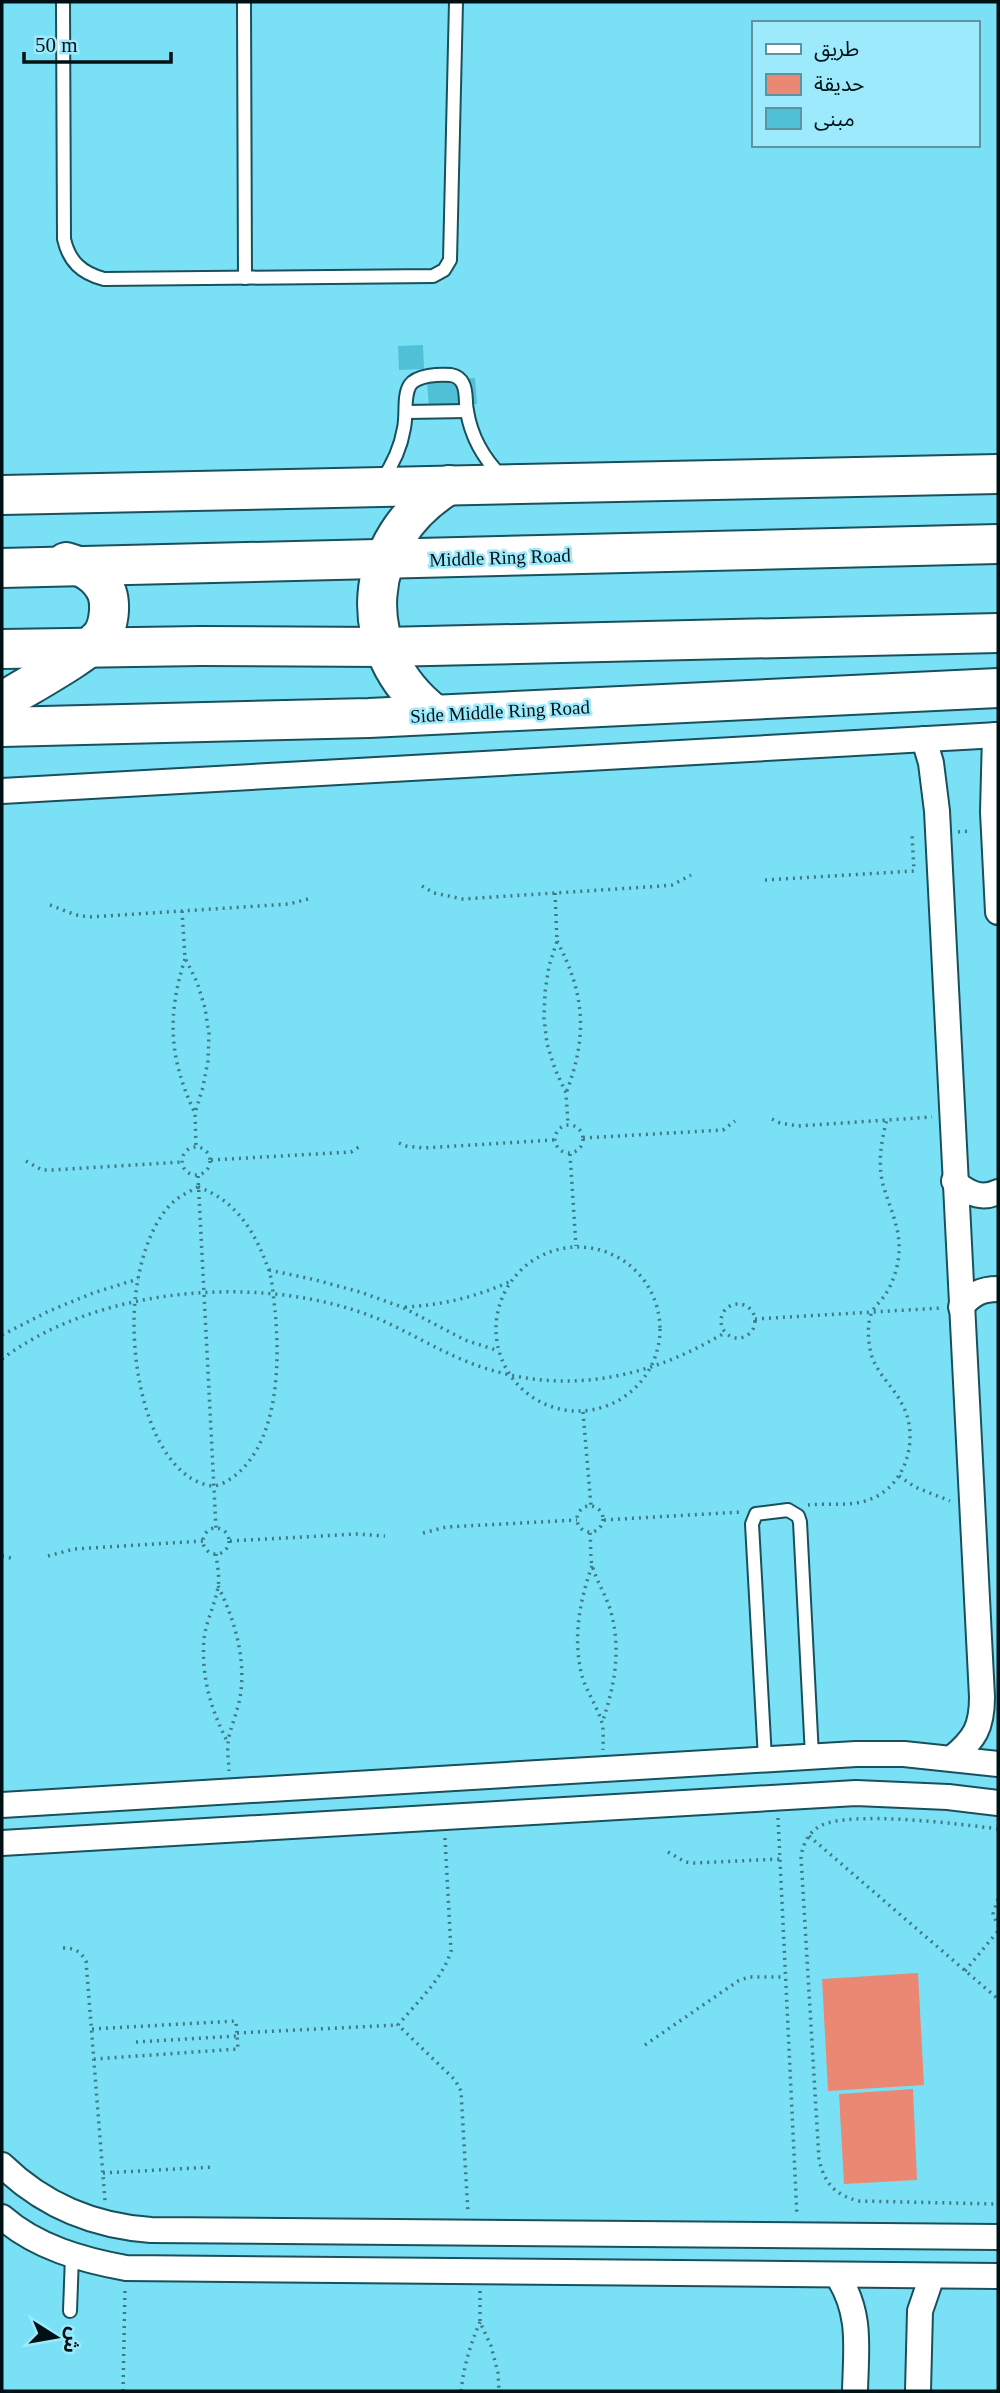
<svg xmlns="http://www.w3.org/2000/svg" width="1000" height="2393" font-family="'Times New Roman','Noto Sans Arabic',serif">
<rect width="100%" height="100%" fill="#7ae0f5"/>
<!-- green -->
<g fill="#eb8873">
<polygon points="918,1973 924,2085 828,2091 822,1979"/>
<polygon points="913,2089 917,2180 844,2184 839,2094"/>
</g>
<!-- building -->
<g fill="#4fc0d5">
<polygon points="423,345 424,369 399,370 398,346"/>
<polygon points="475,378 477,404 429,407 427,381"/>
</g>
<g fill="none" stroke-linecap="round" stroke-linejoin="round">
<!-- lane casing -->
<g stroke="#18515b" stroke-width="16">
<g id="lane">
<path d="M 63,2 L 64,239 C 69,261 81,273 104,279 L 433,276 L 444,270 L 450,260 L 456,2"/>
<polyline points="244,2 245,278"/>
<polyline points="407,412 467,411"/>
<path d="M 381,482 C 392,466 401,447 404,428 C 407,415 403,396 410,385 C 417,375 439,374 451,375 C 456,376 461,379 463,384 C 467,392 465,402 467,411 C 471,436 484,459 502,477"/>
<polyline points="765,1759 752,1524 756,1514 788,1510 798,1516 800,1522 812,1756"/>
<polyline points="70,2311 72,2256"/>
</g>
</g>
<!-- street casing -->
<g stroke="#18515b" stroke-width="28">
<g id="street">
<polyline points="995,735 993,812 998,912"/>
<path d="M 924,739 L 931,763 L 937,811 L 982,1697 C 982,1727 975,1739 952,1758"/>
<polyline points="2,791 998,735"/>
<path d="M 954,1181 C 967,1193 981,1200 998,1192"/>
<path d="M 961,1307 C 972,1294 981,1289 998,1289"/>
<polyline points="2,1805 856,1754 904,1754 998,1764"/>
<polyline points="2,1843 856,1793 948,1797 998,1803"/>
<path d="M 2,2165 C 44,2206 93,2226 151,2230 L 998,2237"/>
<path d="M 2,2217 C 36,2247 82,2260 126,2268 L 998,2276"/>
<path d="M 837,2275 C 862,2313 856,2348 855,2391"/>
<polyline points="918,2391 920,2311 932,2276"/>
</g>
</g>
<!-- highway casing -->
<g stroke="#18515b" stroke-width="42">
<g id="highway">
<polyline points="2,495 998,474"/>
<polyline points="2,568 998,544"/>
<polyline points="2,649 201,646 384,647 998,633"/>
<path d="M 2,702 C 25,687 88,654 102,635 C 109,625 111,605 107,593 C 99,574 84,567 66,562"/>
<path d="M 434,714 C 352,650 360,539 449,485"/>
<polyline points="2,727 369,718 998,688"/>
</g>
</g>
<!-- path -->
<g stroke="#3e7a86" stroke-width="3.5" stroke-dasharray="2 5" stroke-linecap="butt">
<polyline points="958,832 972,831"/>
<polyline points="765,880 914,871 912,834"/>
<polyline points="422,886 434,893 463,899 662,886 672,885 691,875"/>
<polyline points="555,893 557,941 549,966 545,992 544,1018 547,1044 555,1069 566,1093 568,1124"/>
<polyline points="50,905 76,915 90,917 289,904 312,898"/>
<polyline points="182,911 185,958 197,982 205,1008 209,1034 208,1061 203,1087 195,1113 196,1147"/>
<path d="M 557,941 C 585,994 588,1036 566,1093"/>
<path d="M 185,959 C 167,1015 169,1058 194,1111"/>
<polyline points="772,1119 780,1123 798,1126 932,1117"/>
<circle cx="569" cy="1139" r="14"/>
<polyline points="583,1138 723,1130 735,1121"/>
<polyline points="399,1143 406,1146 423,1148 554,1140"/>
<circle cx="196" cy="1161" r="14"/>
<polyline points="570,1154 576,1246"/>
<polyline points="211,1160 351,1152 362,1145"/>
<polyline points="26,1161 42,1170 52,1170 182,1162"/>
<polyline points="198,1176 216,1528"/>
<path d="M 198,1187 C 236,1200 255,1232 268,1268 C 273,1281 273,1296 275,1310 C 280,1361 279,1438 237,1474 C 231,1479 222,1485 214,1486 C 206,1486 195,1481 189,1477 C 143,1445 130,1354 135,1301 C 138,1269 148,1228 171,1204 C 179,1196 189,1192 198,1187 Z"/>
<circle cx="578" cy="1329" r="82"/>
<polyline points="269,1270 316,1280 360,1292 402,1307 465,1340 499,1351"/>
<circle cx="738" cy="1321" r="17"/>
<path d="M 405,1307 C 443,1305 475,1297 509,1282"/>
<polyline points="755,1319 941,1308"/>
<polyline points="2,1335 49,1311 93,1293 138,1279"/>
<path d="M 2,1359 C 95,1289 248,1275 357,1311 C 395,1323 427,1345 463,1360 C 554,1398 643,1382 726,1332"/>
<polyline points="583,1412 591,1506"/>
<polyline points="899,1476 915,1487 950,1501"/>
<path d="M 808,1505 C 828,1503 852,1507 871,1499 C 907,1485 920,1436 902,1404 C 892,1384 874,1372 870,1349 C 868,1338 867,1323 872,1312 C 875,1306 881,1301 885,1295 C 893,1283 899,1265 899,1250 C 900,1228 890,1208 884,1188 C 877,1165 881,1142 887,1119"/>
<circle cx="590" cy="1519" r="13"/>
<polyline points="604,1520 741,1512"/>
<circle cx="216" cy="1541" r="13"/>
<polyline points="423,1533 446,1527 577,1520"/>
<path d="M 590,1533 C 591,1543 590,1556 592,1565 C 597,1583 608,1598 612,1616 C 621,1653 614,1688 602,1723"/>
<polyline points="230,1541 357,1534 385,1536"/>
<path d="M 216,1554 C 217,1564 220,1577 218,1587 C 215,1605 206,1621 204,1639 C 201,1677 211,1710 228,1743"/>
<polyline points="2,1556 11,1558"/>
<polyline points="48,1556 74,1549 203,1541"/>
<path d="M 592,1566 C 580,1600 573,1635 581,1672 C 585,1690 597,1705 602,1723 C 604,1731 603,1741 603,1750"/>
<path d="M 218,1586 C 234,1619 245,1654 241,1691 C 239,1710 229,1729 228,1744 C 227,1753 229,1763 229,1771"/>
<polyline points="778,1818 797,2216"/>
<path d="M 998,1829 C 961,1824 850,1810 820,1826 C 808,1833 803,1844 801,1857 L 819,2160 C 825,2184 835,2195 859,2201 L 998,2204"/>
<polyline points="809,1836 998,1999"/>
<path d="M 445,1838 L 451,1951 C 442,1980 417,2002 398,2025 L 455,2080 L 461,2091 L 468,2213"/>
<polyline points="668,1852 685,1862 694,1863 780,1859"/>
<polyline points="998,1899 993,1914 998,1926"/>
<path d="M 63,1948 C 75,1948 80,1951 86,1961 L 105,2201"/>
<polyline points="965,1971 998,1931"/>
<polyline points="92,2029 236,2021 238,2049 94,2059"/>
<polyline points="237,2033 398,2025"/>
<polyline points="136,2042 237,2036"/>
<polyline points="645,2045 738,1981 749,1977 785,1977"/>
<polyline points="103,2173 214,2167"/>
<polyline points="480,2291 480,2322 491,2346 498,2373 499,2391"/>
<polyline points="123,2391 125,2288"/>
<path d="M 461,2391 C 464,2366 470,2345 480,2322"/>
</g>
<!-- lane -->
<use href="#lane" stroke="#fff" stroke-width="12"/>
<!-- street -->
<use href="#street" stroke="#fff" stroke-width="24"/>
<!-- highway -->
<use href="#highway" stroke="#fff" stroke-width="38"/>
</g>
<g text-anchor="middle" stroke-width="5" stroke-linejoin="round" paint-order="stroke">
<!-- street labels -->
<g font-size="19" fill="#001115" stroke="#9ceafb">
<text transform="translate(500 557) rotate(-2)" y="7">Middle Ring Road</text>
<text transform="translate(500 711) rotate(-3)" y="7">Side Middle Ring Road</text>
</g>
</g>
<!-- border -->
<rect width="1000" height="2393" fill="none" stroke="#001115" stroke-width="7"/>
<!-- legend -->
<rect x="752" y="21" width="228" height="126" fill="#9ceafb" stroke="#5e939f" stroke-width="2"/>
<rect x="766" y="44" width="35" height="10" fill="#ffffff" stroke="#5e939f" stroke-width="2"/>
<text x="814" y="56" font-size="21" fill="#001115">طريق</text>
<rect x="766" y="74" width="35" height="21" fill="#eb8873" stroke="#5e939f" stroke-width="2"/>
<text x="814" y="91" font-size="21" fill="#001115">حديقة</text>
<rect x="766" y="108" width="35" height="21" fill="#4fc0d5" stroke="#5e939f" stroke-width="2"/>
<text x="814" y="126" font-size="21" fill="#001115">مبنى</text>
<!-- north arrow -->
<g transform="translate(56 2337) rotate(101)" stroke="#9ceafb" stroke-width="5" paint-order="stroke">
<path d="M0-5L12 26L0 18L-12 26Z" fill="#001115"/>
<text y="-10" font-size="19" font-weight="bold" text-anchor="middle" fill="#001115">ش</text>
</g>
<!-- scale -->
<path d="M24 52v10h147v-10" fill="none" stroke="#001115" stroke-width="3.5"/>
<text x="35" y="52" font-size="21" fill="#001115" stroke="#9ceafb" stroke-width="5" paint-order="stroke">50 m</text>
</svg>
